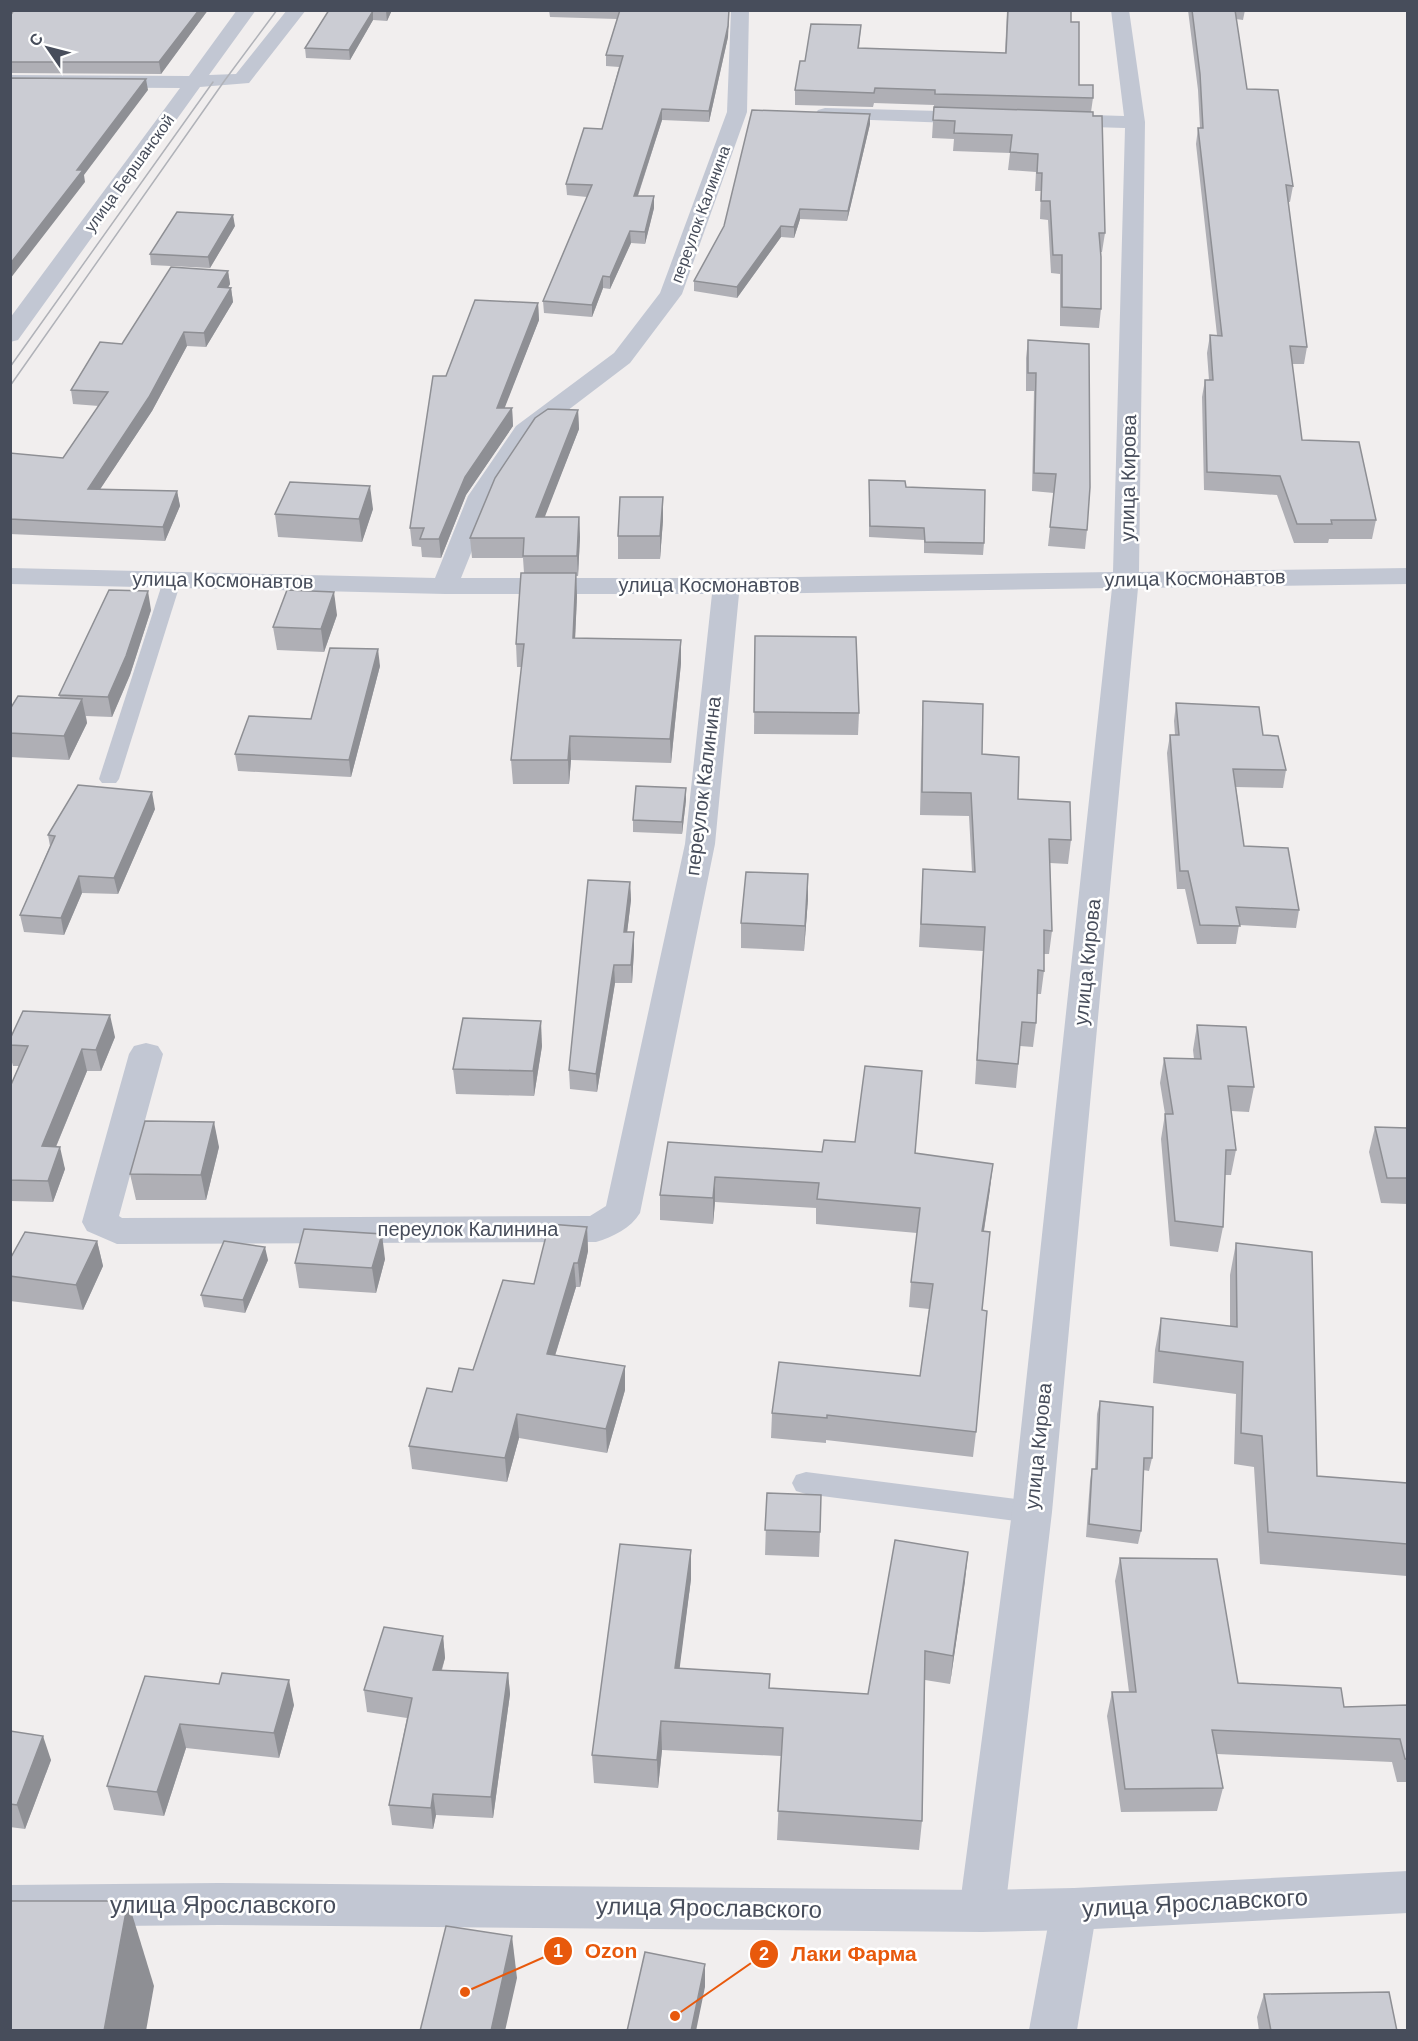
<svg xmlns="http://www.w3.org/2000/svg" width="1418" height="2041" font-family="Arial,sans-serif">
<rect width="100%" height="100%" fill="#f1eeee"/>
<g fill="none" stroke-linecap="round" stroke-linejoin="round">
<!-- service -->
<g fill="#c2c7d3" fill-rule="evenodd">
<polygon points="173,573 179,574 182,578 119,779 116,783 102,783 99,779 164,578 167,574"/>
<polygon points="806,1472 1032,1501 1042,1504 1046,1512 1042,1520 1032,1523 806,1494 796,1491 792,1483 796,1475"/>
</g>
<!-- minor -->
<g fill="#c2c7d3" fill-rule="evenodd">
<polygon points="237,10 256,10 209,75 236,74 287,10 306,10 249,83 200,87 18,340 10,342 10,318 180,88 10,87 10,75 189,76"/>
<path d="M 731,10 L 749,10 L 747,112 L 682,294 L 630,363 L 534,436 L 494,496 L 461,578 L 726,578 L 1113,572 L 1125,128 L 1059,126 L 1052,124 L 1049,120 L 1052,116 L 1059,114 L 1124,116 L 1111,10 L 1129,10 L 1145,122 L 1139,572 L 1408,568 L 1408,584 L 1138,588 L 1052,1512 L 1005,1911 L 998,1926 L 982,1932 L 966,1926 L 959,1911 L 1012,1512 L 1112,588 L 739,594 L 715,844 L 640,1213 C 631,1228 613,1237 596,1242 L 117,1244 L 87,1231 L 82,1222 L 129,1054 L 134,1046 L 146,1043 L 158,1046 L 163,1054 L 119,1216 L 122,1218 L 590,1216 L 606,1206 L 685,844 L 712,594 L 445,594 L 10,584 L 10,568 L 435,578 L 468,496 L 516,426 L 614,353 L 660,293 L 727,112 Z"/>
<polygon points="825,108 978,112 985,114 988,118 985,122 978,124 818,118 815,114 818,110"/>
<polygon points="1074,1888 1090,1894 1097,1909 1077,2030 1029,2030 1051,1909 1058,1894"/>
</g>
<!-- tertiary -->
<polygon fill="#c2c7d3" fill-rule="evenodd" points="1408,1871 1408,1913 1074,1930 982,1932 219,1925 10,1927 10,1885 219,1883 982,1890 1074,1888"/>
<!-- tram -->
<g stroke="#b0b2b8" stroke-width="1.5">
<polyline points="10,367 213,82"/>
<polyline points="10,386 225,80 277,10"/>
</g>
</g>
<!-- wall -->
<g fill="#afafb5">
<polygon points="208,10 161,74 10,73 10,16"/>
<polygon points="329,10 392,10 387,21 373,20 350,60 306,58 305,48"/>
<polygon points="549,10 729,10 728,37 709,122 662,120 638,196 654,208 645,244 631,243 610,289 603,288 592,317 544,313 543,301 587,197 567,195 566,184 602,129 619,67 606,66 606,55 617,19 550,17"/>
<polygon points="1007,10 1071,10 1071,22 1079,85 1093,98 1091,112 1105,233 1102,252 1101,252 1101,309 1099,328 1060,326 1060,274 1051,273 1048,220 1040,219 1041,191 1035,191 1036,172 1008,170 1010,153 953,151 954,139 932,138 934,105 874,103 873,107 795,105 795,90 805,61 861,25 859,48 1005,53"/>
<polygon points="1188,10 1245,10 1243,20 1236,19 1247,89 1293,186 1290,202 1288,202 1307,347 1304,364 1292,364 1302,440 1376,520 1372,539 1329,539 1328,543 1294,543 1277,495 1204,490 1202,397 1205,380 1209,380 1207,353 1210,335 1217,335 1196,144 1198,128 1200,128 1198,90"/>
<polygon points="870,114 870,124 847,221 800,219 794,238 781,237 737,298 694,291 694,281"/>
<polygon points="235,226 210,268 151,265 150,254"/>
<polygon points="228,271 230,284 228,288 231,288 233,302 206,347 187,346 152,411 100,489 177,491 180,506 165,541 10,534 10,453 63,458 99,406 73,404 71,390 122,344"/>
<polygon points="538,303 539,320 504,408 512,408 513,426 466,495 441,558 422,557 421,547 412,546 410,528 446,376"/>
<polygon points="1028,340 1087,530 1085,549 1048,546 1054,493 1032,491 1034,391 1026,391 1026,358"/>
<polygon points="578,410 579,429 544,517 579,517 580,537 578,576 576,576 577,596 575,638 681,640 681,663 671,763 571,760 569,784 513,784 511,760 522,667 517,667 516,644 524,573 523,558 472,558 470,538"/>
<polygon points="869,480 984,543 983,555 924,553 924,540 869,537"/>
<polygon points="373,509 362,542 278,537 275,514"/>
<polygon points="663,520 660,559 618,559 618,536"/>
<polygon points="151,610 130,675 112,717 86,716 87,723 69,760 10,757 10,709 60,698 59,695"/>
<polygon points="337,615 324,652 277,650 273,627"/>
<polygon points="755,636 859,713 858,735 754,734"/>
<polygon points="380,666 351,777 238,771 235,754 311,719"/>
<polygon points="923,701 982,754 1018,799 1071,840 1068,864 1050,863 1052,931 1049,954 1044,954 1044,971 1041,994 1037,994 1036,1023 1033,1047 1020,1046 1016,1088 975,1084 983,951 919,947 923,869 972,872 969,816 920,815 922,724"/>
<polygon points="1176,703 1263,735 1286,770 1283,788 1236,787 1244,846 1299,910 1296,928 1239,925 1236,944 1197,944 1185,889 1177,889 1167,753 1170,735 1175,735 1174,721"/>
<polygon points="686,800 682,834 633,832 633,820"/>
<polygon points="155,809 118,894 82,893 64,935 24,932 20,915 50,846 48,835"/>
<polygon points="630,882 631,900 627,932 634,932 634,950 632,983 615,983 597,1092 570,1089 569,1070"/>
<polygon points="808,899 804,951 741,948 741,923"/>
<polygon points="1197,1025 1254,1087 1249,1112 1231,1111 1236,1150 1231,1175 1225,1175 1223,1227 1218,1252 1170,1246 1161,1139 1165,1114 1160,1083 1164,1058 1194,1059 1193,1050"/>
<polygon points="115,1037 101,1071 87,1071 56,1147 65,1169 53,1202 10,1201 10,1087 19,1066 13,1066 10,1055 10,1039"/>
<polygon points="542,1046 534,1096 456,1094 453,1069"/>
<polygon points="1375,1127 1407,1128 1407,1204 1381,1203 1369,1152"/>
<polygon points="668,1142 822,1152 915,1153 990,1189 984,1231 982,1310 976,1432 973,1457 826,1440 826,1443 771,1438 772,1413 920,1376 929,1309 909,1307 911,1282 917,1233 816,1224 816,1208 715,1202 713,1224 660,1220 660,1195"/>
<polygon points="219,1147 206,1200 136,1200 130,1174"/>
<polygon points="587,1227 588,1251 580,1287 576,1287 555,1356 625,1390 607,1453 519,1438 507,1482 412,1469 409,1446 452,1392 473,1370"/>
<polygon points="97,1241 103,1266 83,1310 10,1301 10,1259"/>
<polygon points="1236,1243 1317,1476 1407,1483 1407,1576 1260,1564 1254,1467 1234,1464 1236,1394 1153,1383 1155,1350 1161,1318 1230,1326 1230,1275"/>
<polygon points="385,1259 376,1293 299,1288 295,1263"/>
<polygon points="268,1260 245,1313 204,1307 201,1295"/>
<polygon points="1100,1401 1152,1458 1149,1471 1143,1470 1141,1531 1138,1544 1086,1537 1090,1481 1092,1469 1095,1469 1097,1414"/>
<polygon points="767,1493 820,1532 819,1557 765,1555"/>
<polygon points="691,1550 691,1579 679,1668 770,1688 868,1694 965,1581 950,1684 925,1680 922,1821 919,1850 777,1840 781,1756 662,1750 658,1788 594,1783 592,1755"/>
<polygon points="1120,1558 1238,1683 1344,1707 1407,1705 1407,1782 1397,1782 1392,1762 1217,1754 1223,1788 1217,1811 1121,1812 1107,1716 1112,1692 1129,1692 1115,1581"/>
<polygon points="443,1636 445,1658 442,1670 508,1673 510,1694 493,1818 436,1815 433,1829 392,1825 389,1805 407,1718 367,1712 364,1690"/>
<polygon points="219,1684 294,1705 279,1758 186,1748 164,1816 114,1810 107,1786"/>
<polygon points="10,1731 51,1760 25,1829 10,1827"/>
<polygon points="1264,1994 1397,2031 1259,2031 1257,2017"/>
</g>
<!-- shaded-wall -->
<g fill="#8e8f94">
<polygon points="199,10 208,10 161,74 159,62"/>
<polygon points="386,10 392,10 387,21 386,11"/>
<polygon points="729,10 728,37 709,122 709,111"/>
<polygon points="373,11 373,20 350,60 349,50"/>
<polygon points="146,79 148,90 84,175 85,182 10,279 10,264 77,170"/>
<polygon points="662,109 662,120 634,207 634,196"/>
<polygon points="870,114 870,124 847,221 848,211"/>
<polygon points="654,196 654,208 645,244 645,232"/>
<polygon points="800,209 800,219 794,238 794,227"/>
<polygon points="233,215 235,226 210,268 208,257"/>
<polygon points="781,226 781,237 737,298 737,287"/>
<polygon points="630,231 631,243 610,289 610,277"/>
<polygon points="228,271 230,284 220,301 218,287"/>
<polygon points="603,276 603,288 592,317 592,305"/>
<polygon points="231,288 233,302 206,347 204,333"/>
<polygon points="538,303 539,320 498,425 497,408"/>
<polygon points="184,332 187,346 152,411 91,503 88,489"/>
<polygon points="512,408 513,426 466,495 441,558 439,539 465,477"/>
<polygon points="578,410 579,429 537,537 536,517"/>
<polygon points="370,486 373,509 362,542 359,519"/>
<polygon points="177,491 180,506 165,541 163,527"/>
<polygon points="663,497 663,520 660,559 660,536"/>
<polygon points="579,517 580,537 578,576 577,556"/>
<polygon points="576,573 577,596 574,662 573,638"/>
<polygon points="148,591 151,610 130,675 112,717 108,697"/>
<polygon points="334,592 337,615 324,652 321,629"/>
<polygon points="681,640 681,663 671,763 670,739"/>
<polygon points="378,649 380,666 351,777 349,760"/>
<polygon points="82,699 87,723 69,760 64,736"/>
<polygon points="570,736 571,760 569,784 568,760"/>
<polygon points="686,788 686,800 682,834 682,822"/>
<polygon points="152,792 155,809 118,894 114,878"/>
<polygon points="808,874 808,899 804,951 805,926"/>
<polygon points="79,876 82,893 64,935 61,918"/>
<polygon points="630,882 631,900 625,950 624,932"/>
<polygon points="634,932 634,950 632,983 631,965"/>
<polygon points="614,965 615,983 597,1092 596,1074"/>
<polygon points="110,1015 115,1037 101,1071 96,1050"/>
<polygon points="541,1021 542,1046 534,1096 533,1071"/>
<polygon points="82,1049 87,1071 47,1168 42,1146"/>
<polygon points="214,1122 219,1147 206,1200 201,1175"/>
<polygon points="60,1147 65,1169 53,1202 48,1181"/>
<polygon points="993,1164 990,1189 980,1256 982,1231"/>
<polygon points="715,1177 715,1202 713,1224 713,1198"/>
<polygon points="587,1227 588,1251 580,1287 578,1263"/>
<polygon points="382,1234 385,1259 376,1293 372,1268"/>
<polygon points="97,1241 103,1266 83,1310 76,1285"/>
<polygon points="265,1247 268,1260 245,1313 243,1300"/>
<polygon points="574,1263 576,1287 548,1378 547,1354"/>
<polygon points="625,1366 625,1390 607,1453 606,1429"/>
<polygon points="517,1414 519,1438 507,1482 505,1458"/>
<polygon points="691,1550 691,1579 676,1697 675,1668"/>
<polygon points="968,1552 965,1581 950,1684 953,1656"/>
<polygon points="443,1636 445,1658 435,1691 433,1670"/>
<polygon points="508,1673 510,1694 493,1818 491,1797"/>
<polygon points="289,1680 294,1705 279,1758 274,1733"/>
<polygon points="661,1721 662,1750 658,1788 657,1760"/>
<polygon points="180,1724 186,1748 164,1816 157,1792"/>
<polygon points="43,1736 51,1760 25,1829 17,1805"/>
<polygon points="433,1794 436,1815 433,1829 431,1808"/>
<polygon points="128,1901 154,1986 146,2031 104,2031"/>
<polygon points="512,1936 517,1978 505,2031 491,2031"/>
<polygon points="705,1964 705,1987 696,2031 691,2031"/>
</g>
<!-- building -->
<g fill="#cbccd3" stroke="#8e8f94" stroke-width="1.5">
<polygon points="14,10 199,10 159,62 10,62 10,16"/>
<polygon points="329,10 386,10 373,11 349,50 305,48"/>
<polygon points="620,10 729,10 728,26 709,111 662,109 634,196 654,196 645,232 630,231 610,277 603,276 592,305 543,301 592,185 566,184 584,128 602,129 623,56 606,55"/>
<polygon points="1008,10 1071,10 1071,22 1079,22 1079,85 1093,85 1093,98 935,94 935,90 875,88 874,93 795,90 800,61 805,61 811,24 861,25 858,48 1006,53"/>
<polygon points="1192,10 1235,10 1247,89 1278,90 1293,186 1286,185 1307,347 1290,346 1302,440 1359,442 1376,520 1331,520 1332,524 1297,524 1280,476 1207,472 1205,380 1213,380 1210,335 1222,336 1198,128 1203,128 1200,74"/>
<polygon points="10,78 146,79 77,170 83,170 10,264"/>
<polygon points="934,107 1093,112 1093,116 1102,116 1105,233 1099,233 1101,257 1101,309 1062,307 1062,255 1053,255 1050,201 1041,201 1042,173 1037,173 1038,154 1010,152 1012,135 954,133 955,121 933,120"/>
<polygon points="752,110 870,114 848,211 800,209 794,227 781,226 737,287 694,281 724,226"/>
<polygon points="177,212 233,215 208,257 150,254"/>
<polygon points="171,267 228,271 218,287 231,288 204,333 184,332 149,397 88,489 177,491 163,527 10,519 10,453 63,458 108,392 71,390 100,342 122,344"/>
<polygon points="475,300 538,303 497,408 512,408 465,477 439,539 420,539 424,528 410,528 433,376 446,376"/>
<polygon points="1028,340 1089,344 1090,487 1087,530 1050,527 1056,474 1034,473 1036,373 1028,373"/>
<polygon points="548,409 578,410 536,517 579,517 577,556 523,556 524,538 470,538 495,478 535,418"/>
<polygon points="869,480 905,481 906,487 985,490 984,543 925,542 924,528 870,526"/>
<polygon points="290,482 370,486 359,519 275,514"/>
<polygon points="620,497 663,497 660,536 618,536"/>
<polygon points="521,573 576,573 573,638 681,640 670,739 570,736 568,760 511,760 524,644 516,644"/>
<polygon points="109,590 148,591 126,656 108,697 59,695"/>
<polygon points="287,590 334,592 321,629 273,627"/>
<polygon points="755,636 856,637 859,713 754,712"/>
<polygon points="330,648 378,649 349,760 235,754 249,716 311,719"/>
<polygon points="18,696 82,699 64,736 10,733 10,709"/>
<polygon points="923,701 983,704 982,754 1019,757 1018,799 1070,802 1071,840 1049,839 1052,931 1044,930 1044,971 1038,970 1036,1023 1022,1022 1018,1064 977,1060 985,927 921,924 923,869 975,872 971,793 922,792"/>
<polygon points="1176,703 1259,707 1263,735 1278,736 1286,770 1233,769 1244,846 1288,848 1299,910 1236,907 1240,926 1200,925 1188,871 1180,871 1170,735 1179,735"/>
<polygon points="78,785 152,792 114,878 79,876 61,918 20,915 55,836 48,835"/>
<polygon points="636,786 686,788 682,822 633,820"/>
<polygon points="746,872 808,874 805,926 741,923"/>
<polygon points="588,880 630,882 624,932 634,932 631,965 614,965 596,1074 569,1070"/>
<polygon points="23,1011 110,1015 96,1050 82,1049 42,1146 60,1147 48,1181 10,1180 10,1087 28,1046 10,1045 10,1039"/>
<polygon points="463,1018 541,1021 533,1071 453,1069"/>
<polygon points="1197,1025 1246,1027 1254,1087 1228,1086 1236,1150 1226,1150 1223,1227 1175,1221 1165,1114 1173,1114 1164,1058 1201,1059"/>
<polygon points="865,1066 922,1071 915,1153 993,1164 982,1231 990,1232 982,1310 987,1311 976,1432 827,1415 827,1418 772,1413 779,1362 920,1376 933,1284 911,1282 920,1208 817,1199 819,1183 715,1177 713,1198 660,1195 668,1142 822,1152 824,1140 855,1142"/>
<polygon points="145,1121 214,1122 201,1175 130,1174"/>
<polygon points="1375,1127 1407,1128 1407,1178 1387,1178"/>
<polygon points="549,1224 587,1227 578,1263 574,1263 547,1354 625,1366 606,1429 517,1414 505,1458 409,1446 427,1388 452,1392 459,1368 473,1370 503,1280 534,1284"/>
<polygon points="304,1229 382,1234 372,1268 295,1263"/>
<polygon points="25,1232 97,1241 76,1285 10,1276 10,1259"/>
<polygon points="224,1241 265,1247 243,1300 201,1295"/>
<polygon points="1236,1243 1312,1252 1317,1476 1407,1483 1407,1544 1268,1532 1262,1436 1241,1433 1243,1362 1159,1351 1161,1318 1237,1327"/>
<polygon points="1100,1401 1153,1407 1152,1458 1144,1458 1141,1531 1089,1524 1092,1469 1097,1469"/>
<polygon points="767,1493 821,1495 820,1532 765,1530"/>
<polygon points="895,1540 968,1552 953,1656 925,1651 922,1821 778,1811 783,1728 661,1721 657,1760 592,1755 620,1544 691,1550 675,1668 770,1674 769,1688 868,1694"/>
<polygon points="1120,1558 1217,1559 1238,1683 1341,1688 1344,1707 1407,1705 1407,1759 1405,1759 1400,1739 1212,1730 1223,1788 1125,1789 1112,1692 1136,1692"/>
<polygon points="384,1627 443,1636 433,1670 508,1673 491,1797 433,1794 431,1808 389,1805 412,1698 364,1690"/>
<polygon points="222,1673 289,1680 274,1733 180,1724 157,1792 107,1786 145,1676 219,1684"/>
<polygon points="10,1731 43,1736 17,1805 10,1804"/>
<polygon points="10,1901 128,1901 104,2031 10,2031"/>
<polygon points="446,1926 512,1936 491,2031 420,2031"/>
<polygon points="645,1952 705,1964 691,2031 627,2031"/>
<polygon points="1389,1992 1397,2031 1271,2031 1264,1994"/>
</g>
<g text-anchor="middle" stroke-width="5" stroke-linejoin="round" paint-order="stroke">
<!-- far-street labels -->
<g font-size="16" fill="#474d5b" stroke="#fff">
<text transform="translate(129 173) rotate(-54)" y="6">улица Бершанской</text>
<text transform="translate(700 214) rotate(-70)" y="6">переулок Калинина</text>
</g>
<!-- street labels -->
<g font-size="20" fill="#474d5b" stroke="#fff">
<text transform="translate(1128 478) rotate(-89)" y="7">улица Кирова</text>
<text transform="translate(1195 578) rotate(-1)" y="7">улица Космонавтов</text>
<text transform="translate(223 580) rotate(1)" y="7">улица Космонавтов</text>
<text x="709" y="592">улица Космонавтов</text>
<text transform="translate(703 786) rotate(-83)" y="7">переулок Калинина</text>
<text transform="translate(1087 962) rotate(-84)" y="7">улица Кирова</text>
<text x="468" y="1236">переулок Калинина</text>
<text transform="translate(1038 1446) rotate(-84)" y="7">улица Кирова</text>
</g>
<!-- near-street labels -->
<g font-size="24" fill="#474d5b" stroke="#fff">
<text transform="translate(1195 1903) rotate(-3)" y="8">улица Ярославского</text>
<text x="223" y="1913">улица Ярославского</text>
<text transform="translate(709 1908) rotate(1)" y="8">улица Ярославского</text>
</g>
</g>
<!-- callouts -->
<path fill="none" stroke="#e8590c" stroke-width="2" d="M465 1992L558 1951M675 2016L764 1954"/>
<g fill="#e8590c" stroke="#fff" stroke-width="2">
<circle cx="465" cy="1992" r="6"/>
<circle cx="675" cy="2016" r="6"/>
<circle cx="558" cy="1951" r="15"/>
<circle cx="764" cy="1954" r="15"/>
</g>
<g font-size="18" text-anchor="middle" font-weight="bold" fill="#fff">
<text x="558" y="1957">1</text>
<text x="764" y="1960">2</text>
</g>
<g font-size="21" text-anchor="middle" font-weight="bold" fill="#e8590c" stroke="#fff" stroke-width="5" stroke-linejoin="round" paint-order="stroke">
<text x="611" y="1958">Ozon</text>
<text x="854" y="1961">Лаки Фарма</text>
</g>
<!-- border -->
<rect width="1418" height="2041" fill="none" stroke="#474d5b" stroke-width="24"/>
<!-- north arrow -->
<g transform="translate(48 48) rotate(305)" stroke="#ffffff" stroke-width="4.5" paint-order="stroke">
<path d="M0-4.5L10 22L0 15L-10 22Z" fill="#474d5b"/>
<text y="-9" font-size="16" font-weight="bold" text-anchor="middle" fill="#474d5b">С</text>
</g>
</svg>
